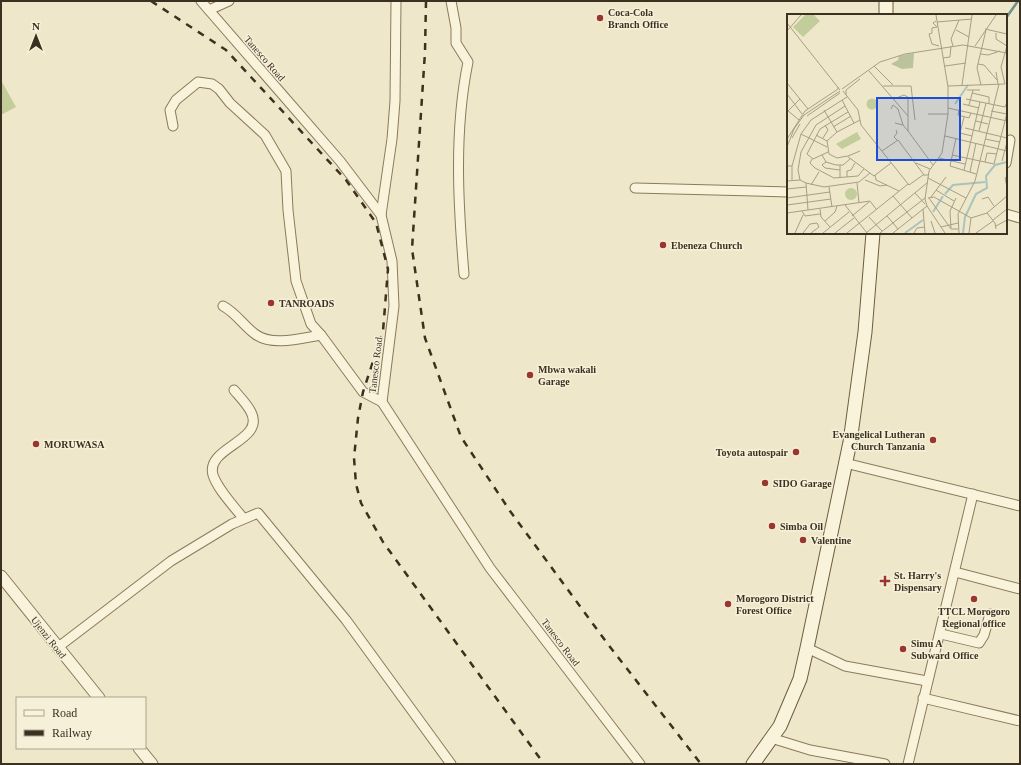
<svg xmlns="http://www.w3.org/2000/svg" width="1021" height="765" font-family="Georgia,serif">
<rect width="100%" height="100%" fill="#efe7c9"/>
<!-- green -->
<polygon fill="#c3cd9c" points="1,80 16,107 1,115"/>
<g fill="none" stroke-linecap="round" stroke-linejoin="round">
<!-- stream -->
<polyline stroke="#70928c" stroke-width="2.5" points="1006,18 1018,1"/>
<!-- minor casing -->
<g stroke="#8b7a5d" stroke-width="11">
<g id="minor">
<polyline points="201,1 340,161 381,215 392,261 394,306 382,402 490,568 640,764"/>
<path d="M 451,1 L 456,28 L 456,43 L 468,62 C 454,131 458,203 464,274"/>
<polyline points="209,10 229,1"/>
<polyline points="173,126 170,110 176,100 198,82 212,84 219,89 230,103 265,135 286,171 288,210 296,281 311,324 321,335"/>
<polyline points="1006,163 1010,140"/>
<polyline points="635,188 788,192"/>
<polyline points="1006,214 1020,218"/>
<polyline points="381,215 392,139 395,101 396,1"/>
<path d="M 223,306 C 236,313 243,325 255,334 C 272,347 302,338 321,335 L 363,392 L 382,402"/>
<path d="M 234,390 C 239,396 247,404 251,412 C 266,441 205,447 213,475 C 218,490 233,505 243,518"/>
<polyline points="845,463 1020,506"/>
<polyline points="955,572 1020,589"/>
<polyline points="941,634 979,643 984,635 990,614"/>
<polyline points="57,648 171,561 232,524 258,513 346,620 451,764"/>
<polyline points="807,648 845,666 927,681"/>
<polyline points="923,698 1020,721"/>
<polyline points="771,738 810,750 885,764"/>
<polyline points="908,764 973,494"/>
</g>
</g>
<!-- tertiary casing -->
<g stroke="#8b7a5d" stroke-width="13">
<g id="tertiary">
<polyline points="1,576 99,698"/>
<polyline points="139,748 152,764"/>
</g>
</g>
<!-- secondary casing -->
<g stroke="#6d5b40" stroke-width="15">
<g id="secondary">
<polyline points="886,15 886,1"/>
<polyline points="753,764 780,726 800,679 807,648 850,442 865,332 873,233"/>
</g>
</g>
<!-- minor -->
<use href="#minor" stroke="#f9f3dc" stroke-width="9"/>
<!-- tertiary -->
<use href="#tertiary" stroke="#f9f3dc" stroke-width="11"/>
<!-- secondary -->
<use href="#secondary" stroke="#f9f3dc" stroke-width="13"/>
<!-- rail -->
<g stroke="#3c3021" stroke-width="2.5" stroke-dasharray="7 7" stroke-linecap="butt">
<polyline points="151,1 226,50 346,180 376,223 388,269 383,331 363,392 358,418 354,458 356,484 361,503 383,542 544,764"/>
<polyline points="426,1 425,52 412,249 425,338 461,437 510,511 607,643 701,764"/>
</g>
</g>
<!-- markers -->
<g fill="#9a362d" stroke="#f6f0d9" stroke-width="1.5">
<circle cx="600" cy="18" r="4"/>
<circle cx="663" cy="245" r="4"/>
<circle cx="271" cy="303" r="4"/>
<circle cx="530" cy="375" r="4"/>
<circle cx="933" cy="440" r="4"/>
<circle cx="36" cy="444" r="4"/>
<circle cx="796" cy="452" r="4"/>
<circle cx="765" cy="483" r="4"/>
<circle cx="772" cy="526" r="4"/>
<circle cx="803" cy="540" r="4"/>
<path d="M883 575h4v4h4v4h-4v4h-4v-4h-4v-4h4z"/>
<circle cx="974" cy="599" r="4"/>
<circle cx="728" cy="604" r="4"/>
<circle cx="903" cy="649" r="4"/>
</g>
<g text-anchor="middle" stroke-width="3" stroke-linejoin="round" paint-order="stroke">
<!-- poi labels -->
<g font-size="10" font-weight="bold" fill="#3c3021" stroke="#f6f0d9" text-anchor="start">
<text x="608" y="16">Coca-Cola<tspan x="608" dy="12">Branch Office</tspan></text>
<text x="671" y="249">Ebeneza Church</text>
<text x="279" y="307">TANROADS</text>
<text x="538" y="373">Mbwa wakali<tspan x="538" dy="12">Garage</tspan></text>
<text x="925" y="438" text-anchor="end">Evangelical Lutheran<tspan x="925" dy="12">Church Tanzania</tspan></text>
<text x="44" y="448">MORUWASA</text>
<text x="788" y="456" text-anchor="end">Toyota autospair</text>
<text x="773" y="487">SIDO Garage</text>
<text x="780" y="530">Simba Oil</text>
<text x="811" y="544">Valentine</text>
<text x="894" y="579">St. Harry's<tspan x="894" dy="12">Dispensary</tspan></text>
<text x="736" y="602">Morogoro District<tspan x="736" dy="12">Forest Office</tspan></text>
<text x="974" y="615" text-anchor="middle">TTCL Morogoro<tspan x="974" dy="12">Regional office</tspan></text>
<text x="911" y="647">Simu A<tspan x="911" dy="12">Subward Office</tspan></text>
</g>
<!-- street labels -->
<g font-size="10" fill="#3c3021" stroke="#f6f0d9">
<text transform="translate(265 58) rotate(49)" y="4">Tanesco Road</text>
<text transform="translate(375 365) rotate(-83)" y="4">Tanesco Road</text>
<text transform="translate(49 637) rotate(52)" y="4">Ujenzi Road</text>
<text transform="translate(561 642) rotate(53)" y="4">Tanesco Road</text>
</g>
</g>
<!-- overview -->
<g transform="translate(787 14)">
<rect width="220" height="220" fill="#efe7c9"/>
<path d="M 18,1 L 27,1 L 33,7 L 16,23 L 6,13 ZM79.5 90a5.5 5.5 0 1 1 11 0a5.5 5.5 0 1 1-11 0ZM 70,118 L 74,125 L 55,135 L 49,130 ZM58 180a6 6 0 1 1 12 0a6 6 0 1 1-12 0Z" fill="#c3cd9c"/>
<path d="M 127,39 L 126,54 L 115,55 L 104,50 L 111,46 L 112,42 Z" fill="#bac39b"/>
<path fill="none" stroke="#aac3be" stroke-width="2" d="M 168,90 L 181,71M 158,180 L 166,171 L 198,168M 146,198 L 156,182M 118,219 L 136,206M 176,219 L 178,203 L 189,180 L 200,174 L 199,162 L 208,151 L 220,148"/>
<path fill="none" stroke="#a79e86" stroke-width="1" d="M 149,1 L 161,73 L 161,100 L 155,139 L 142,157 L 138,185 L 140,192 L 158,219M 149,7 L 146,9 L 150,13 L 145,14 L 145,19 L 142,20 L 145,30 L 152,32M 150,8 L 185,5M 0,9 L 53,76M 198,15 L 220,20M 169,16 L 182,23M 0,17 L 14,1M 209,19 L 209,25 L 220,32M 166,32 L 164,25 L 172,6M 188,32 L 209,1M 194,40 L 201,41 L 213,37M 156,44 L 163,43 L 164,32M 191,50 L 197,51 L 210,66M 87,52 L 106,71M 158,52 L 179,49M 82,57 L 121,102 L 121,117M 209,58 L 211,70M 0,69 L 21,95M 175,71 L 185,1M 194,71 L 190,54 L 199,16M 96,72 L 124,72 L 128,106M 161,72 L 218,70 L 214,53 L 220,32M 55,75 L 93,48 L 118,40 L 176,31 L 220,39M 180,76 L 193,76M 56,77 L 71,96 L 74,111 L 122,171 L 136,161 L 141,161M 185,79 L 202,83 L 202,90M 0,80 L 15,100M 59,81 L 59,76 L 73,65M 107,85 L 117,81 L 121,83 L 121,102M 179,85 L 218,93 L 220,88M 55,86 L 67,109M 176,90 L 192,94M 182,91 L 186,76M 161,94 L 220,107M 104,95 L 106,91 L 111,95 L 116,111M 0,96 L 12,106M 37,96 L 50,118M 172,96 L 171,101 L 182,104 L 184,99M 204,97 L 220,100M 0,98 L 13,85M 141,100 L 161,100M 20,102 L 53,79M 177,103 L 173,119 L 185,122M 73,106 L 50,118 L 40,127 L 42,140 L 50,144 L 60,142 L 87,162 L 104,149M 189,107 L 201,110M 108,109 L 116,111 L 121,117 L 146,151M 46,113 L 64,102M 178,114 L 220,124M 109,116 L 110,119 L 107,123 L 110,126M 192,117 L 199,89M 14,120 L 40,133M 29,121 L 40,127M 158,122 L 220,137M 5,124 L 13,110M 36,124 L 41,116 L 38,111M 169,124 L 163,152 L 189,160M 0,125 L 18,97 L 51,75 L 51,73M 198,125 L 213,128M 0,133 L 7,115 L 17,101 L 53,77M 95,137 L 111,126 L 137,161M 41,138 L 26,145 L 20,140 L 33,115 L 61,98M 35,141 L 39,148 L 49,151 L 56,151 L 63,145M 165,141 L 207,150 L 220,99M 61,142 L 73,137M 152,144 L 178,150M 25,145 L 23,149 L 28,154 L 47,164 L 71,162 L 77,155M 215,147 L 220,128M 39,148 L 35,151 L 38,154 L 53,156M 198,148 L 200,139 L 210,140M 129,149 L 143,155M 53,151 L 53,164M 0,152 L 5,152 L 14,120 L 24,106 L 60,83M 177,156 L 193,88M 183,158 L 189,129M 88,161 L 89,166 L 112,177M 220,162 L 218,164 L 220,173M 60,163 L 60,157 L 64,156 L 68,149M 141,164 L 179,184M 5,166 L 5,152M 78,166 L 93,172 L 100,171M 0,167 L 13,166M 19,169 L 37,173 L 72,168 L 83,159M 70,169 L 72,189M 24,171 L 32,158M 42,173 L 45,193M 0,175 L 19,173M 149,176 L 167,187M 128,179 L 138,190M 106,182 L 125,204M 144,183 L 159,163M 0,184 L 43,178M 141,184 L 147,183 L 184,204 L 200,199 L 208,209 L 209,215M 142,184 L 164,215 L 171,215M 195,185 L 201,183 L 207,192M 0,191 L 44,185M 58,191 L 80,219M 33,195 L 34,203 L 43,213M 136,195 L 138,219M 21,196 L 19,169 L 13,166 L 11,156 L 14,138 L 29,111 L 58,92M 15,197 L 18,202 L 33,200M 0,199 L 83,187 L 89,195M 200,199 L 220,182M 65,202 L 82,188M 100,202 L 111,215M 82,203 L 95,217M 206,206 L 220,195M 38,207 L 48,198 L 50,192M 144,207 L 148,219M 209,212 L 220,206M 154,213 L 171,209M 164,214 L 163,197 L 169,184M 8,219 L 16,201M 16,219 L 23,210 L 30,209 L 32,213 L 24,219M 36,219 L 62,198M 48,219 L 67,204M 60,219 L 121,170M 79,219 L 140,169M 93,219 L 138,184M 106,219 L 140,192M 127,219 L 130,214 L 138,213M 172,219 L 171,200 L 188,167 L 212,70M 182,219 L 184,204M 189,219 L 206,207"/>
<path fill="#1d4ed8" fill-opacity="0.15" stroke="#1d4ed8" stroke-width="2" d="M 90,84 L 173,84 L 173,146 L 90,146 Z"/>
<rect width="220" height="220" fill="none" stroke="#3c3021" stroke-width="2"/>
</g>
<!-- border -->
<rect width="1021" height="765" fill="none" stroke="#3c3021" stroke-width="4"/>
<!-- legend -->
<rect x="16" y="697" width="130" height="52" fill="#f6f0d9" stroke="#aca38f"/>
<rect x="24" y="710" width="20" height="6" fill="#f9f3dc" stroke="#aca38f"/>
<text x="52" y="717" font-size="12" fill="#3c3021">Road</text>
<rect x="24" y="730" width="20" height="6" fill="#3c3021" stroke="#aca38f"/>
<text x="52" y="737" font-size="12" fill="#3c3021">Railway</text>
<!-- north arrow -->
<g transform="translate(36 36)" stroke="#f6f0d9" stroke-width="3" paint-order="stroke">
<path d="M0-3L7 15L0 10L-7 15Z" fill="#3c3021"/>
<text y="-6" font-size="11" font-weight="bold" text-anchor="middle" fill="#3c3021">N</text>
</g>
</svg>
